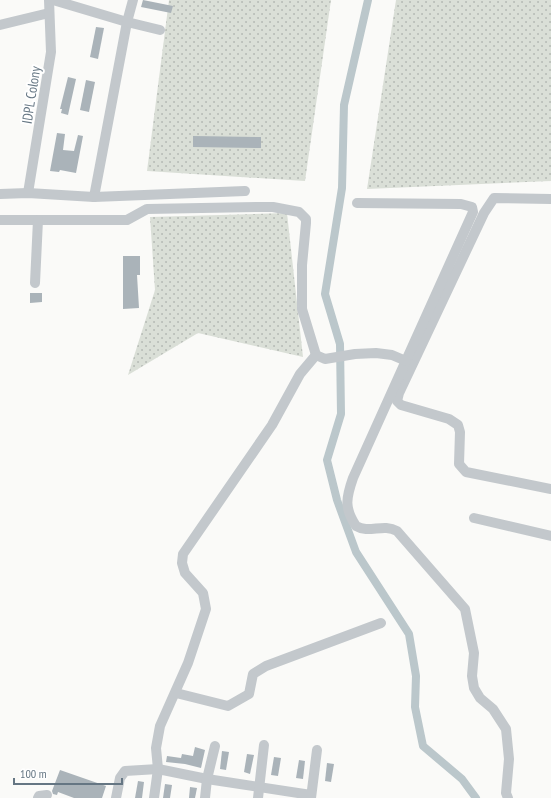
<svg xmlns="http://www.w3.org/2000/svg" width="551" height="798" font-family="'PT Sans Narrow',sans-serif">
<defs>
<pattern id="grass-dots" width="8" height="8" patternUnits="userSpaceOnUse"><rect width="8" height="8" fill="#dadfd7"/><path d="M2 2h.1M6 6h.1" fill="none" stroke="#b4b9b4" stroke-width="1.8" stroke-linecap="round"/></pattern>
</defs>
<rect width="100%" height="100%" fill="#fafaf8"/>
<!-- grass -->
<g fill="url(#grass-dots)">
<polygon points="169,0 331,0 305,181 147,171"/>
<polygon points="396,0 551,0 551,181 367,189"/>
<polygon points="287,213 303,357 198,333 128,375 155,290 150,217"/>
</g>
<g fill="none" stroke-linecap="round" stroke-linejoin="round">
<!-- canal -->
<polyline stroke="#bbc7cb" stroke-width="8" points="368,0 344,105 342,188 325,294 340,344 341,414 327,460 337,500 356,552 409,634 416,676 415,707 423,746 462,779 476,798"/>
</g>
<!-- building -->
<g fill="#aab3b9">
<polygon points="143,0 173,6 171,13 141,7"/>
<polygon points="96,27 104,28 98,59 90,57"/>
<polygon points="68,77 76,79 68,115 61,113 62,109 60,109"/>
<polygon points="86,80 95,82 89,112 80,110"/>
<polygon points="57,133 65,134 63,150 74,151 78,135 83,136 76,173 60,170 59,172 50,171"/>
<polygon points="193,136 261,137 261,148 193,147"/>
<polygon points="123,256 140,256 140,275 137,275 139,308 123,309"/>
<polygon points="30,293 42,293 42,302 30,303"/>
<polygon points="195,747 205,750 201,768 185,764 166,762 167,756 181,758 182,754 193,756"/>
<polygon points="222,751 229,752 226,770 220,769"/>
<polygon points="247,754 254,755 250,774 244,772"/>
<polygon points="274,757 281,758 278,776 271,775"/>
<polygon points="299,760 305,761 303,779 296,778"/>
<polygon points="327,763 334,764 331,782 325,781"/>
<polygon points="60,770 106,786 102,798 74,798 58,792 57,795 53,794 52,791"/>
<polygon points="138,781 144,782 142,798 135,798"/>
<polygon points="165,784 172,785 170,798 163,798"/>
<polygon points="190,787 197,788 195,798 189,798"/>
</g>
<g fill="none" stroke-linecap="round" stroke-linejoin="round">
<!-- minor -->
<g stroke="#c3c8cc" stroke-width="10">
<polyline points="53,0 127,22 94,197"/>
<polyline points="133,0 127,22 160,30"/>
<polyline points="0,25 49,13"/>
<polyline points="28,193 51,52 49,0"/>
<polyline points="0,194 28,193 94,197 245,191"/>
<polyline points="551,199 494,198 484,213 399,393 397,401 401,405 449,419 458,425 460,432 459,464 466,472 551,489"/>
<path d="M 357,203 L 461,204 L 472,207 L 473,212 L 353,478 C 346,498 344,508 356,526 C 369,534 383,523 397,531 L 465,609 L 474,653 L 472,676 L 474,688 L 480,698 L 493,709 L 506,729 L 509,759 L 506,793 L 508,798"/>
<polyline points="0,220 127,220 147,209 261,207 273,207 299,212 306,219 306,223 302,265 302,309 316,355 325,359 355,354 376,353 392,355 406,361"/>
<polyline points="35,283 38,220"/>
<polyline points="474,518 551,536"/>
<polyline points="176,693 228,706 249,694 253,674 266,666 381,623"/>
<polyline points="38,798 39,796 47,795"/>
<polyline points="116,798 120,778 125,771 158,769 207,779 311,795"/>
<polyline points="154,798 158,769 156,748 160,726 188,663 206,609 203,593 185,573 182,563 183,554 272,425 300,374 316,355"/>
<polyline points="205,798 207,779 215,746"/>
<polyline points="258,798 264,745"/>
<polyline points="311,798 317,750"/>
</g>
</g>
<g text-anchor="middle" stroke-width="4" stroke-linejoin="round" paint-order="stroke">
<!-- street labels -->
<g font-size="14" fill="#657683" stroke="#fff">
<text transform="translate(31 95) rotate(-81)" y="5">IDPL Colony</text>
</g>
</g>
<!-- scale -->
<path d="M14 778v6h108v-6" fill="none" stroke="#657683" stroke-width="2"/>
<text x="20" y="778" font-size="12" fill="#657683" stroke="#ffffff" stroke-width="3" paint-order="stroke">100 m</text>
</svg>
